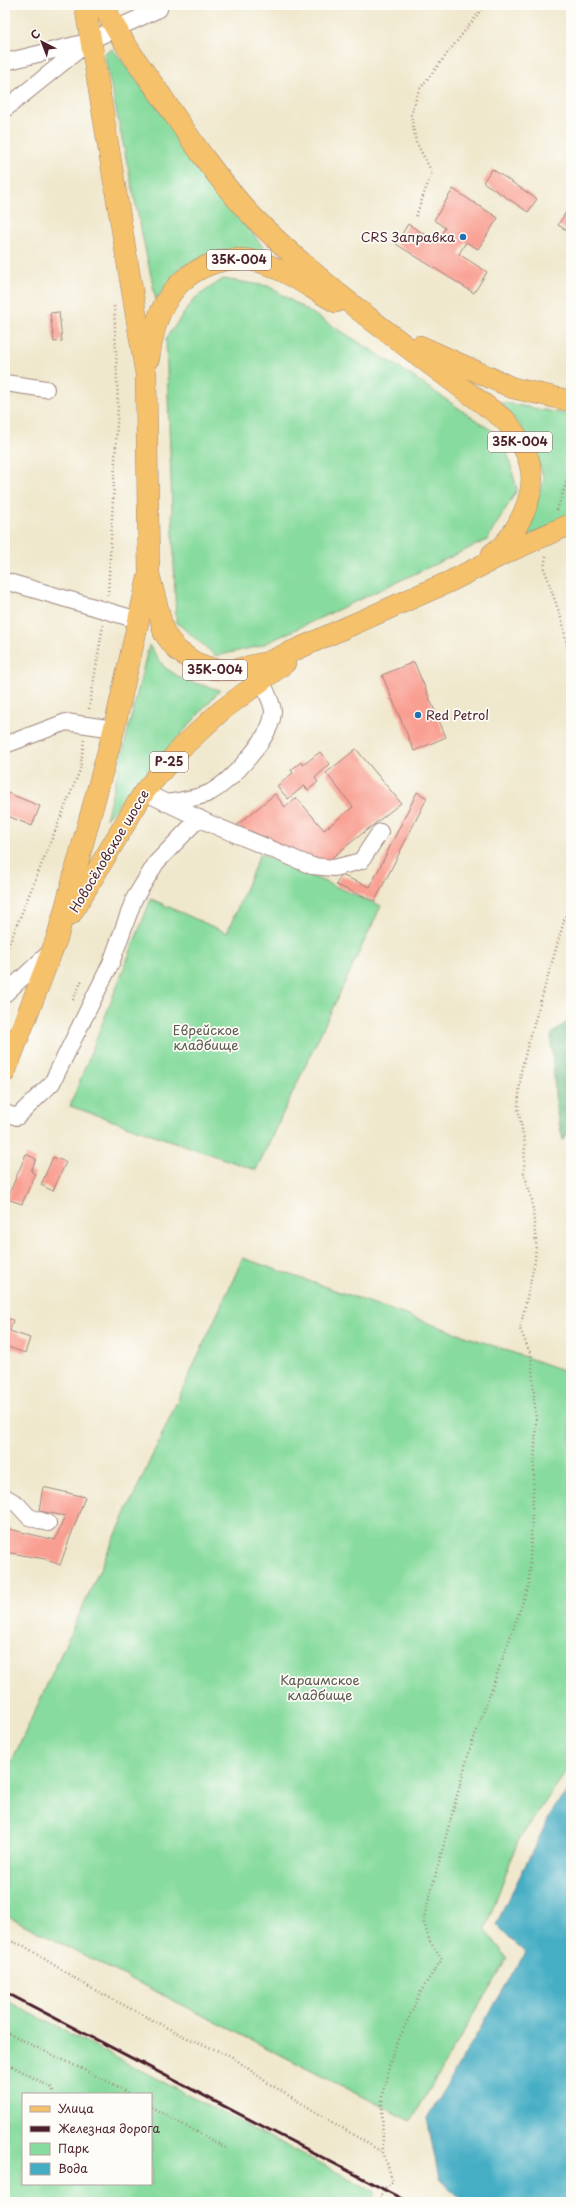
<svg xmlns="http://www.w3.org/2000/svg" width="576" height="2207" font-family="'Playpen Sans',sans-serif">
<rect width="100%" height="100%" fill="#fdfcf7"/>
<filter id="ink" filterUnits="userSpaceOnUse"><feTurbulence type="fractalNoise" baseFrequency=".025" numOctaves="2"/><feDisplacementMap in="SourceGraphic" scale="8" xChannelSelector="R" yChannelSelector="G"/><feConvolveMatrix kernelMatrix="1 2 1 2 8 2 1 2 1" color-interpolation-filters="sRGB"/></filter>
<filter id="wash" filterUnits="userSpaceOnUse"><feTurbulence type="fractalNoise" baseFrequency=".012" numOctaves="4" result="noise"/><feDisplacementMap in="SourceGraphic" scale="16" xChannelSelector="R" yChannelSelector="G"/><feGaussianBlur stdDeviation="0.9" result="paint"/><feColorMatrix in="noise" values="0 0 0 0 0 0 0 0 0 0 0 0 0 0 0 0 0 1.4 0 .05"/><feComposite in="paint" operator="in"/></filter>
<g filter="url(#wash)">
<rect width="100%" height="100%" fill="#f0e8cd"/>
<!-- green -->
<g fill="#87db9e" stroke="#687d64" fill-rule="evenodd">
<polygon points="113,49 269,255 223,250 180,267 156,300 104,53"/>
<polygon points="223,279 268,286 394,364 504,439 517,490 487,540 260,646 216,656 176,622 166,338 195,298"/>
<polygon points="500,402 571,415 571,517 525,537 544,479 530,438"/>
<polygon points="149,645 164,667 184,680 220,690 106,819"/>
<polygon points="260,854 381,906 256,1170 70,1106 151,899 227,933"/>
<polygon points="243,1258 571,1373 571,1765 518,1841 485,1929 507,1958 411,2121 5,1915 5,1776"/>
<path d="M 5,2000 L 375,2192 L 372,2202 L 5,2202 ZM 23,2094 L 151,2094 L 151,2184 L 23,2184 Z"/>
</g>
<!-- forest -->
<polygon fill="#6dbb85" stroke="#5c6d58" points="571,1018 571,1128 563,1140 556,1110 551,1035"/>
<!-- water -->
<polygon fill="#44adc4" stroke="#476678" points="571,1787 571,2202 465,2202 439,2179 427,2118 525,1953 496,1924 555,1806"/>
<g id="blocks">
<!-- building -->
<g fill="#f99f92">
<polygon points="492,169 537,199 528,212 483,182"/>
<polygon points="453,189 498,218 478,249 466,242 459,254 487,272 474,293 396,244 408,224 437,242 445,228 434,220"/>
<polygon points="568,209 571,211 571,233 558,225"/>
<polygon points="59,312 62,341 54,342 50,313"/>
<polygon points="414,662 446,737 414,751 382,675"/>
<polygon points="356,749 401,803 325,863 243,832 237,825 275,794 285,807 297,798 324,830 353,807 326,773"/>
<polygon points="320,752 330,764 315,778 318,782 308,790 304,786 288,799 277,786 293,773 291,770 301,762 303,765"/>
<polygon points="5,792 40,806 32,826 5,815"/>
<polygon points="417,792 427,798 375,901 336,885 341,875 370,887"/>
<polygon points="26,1154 36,1159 31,1171 35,1174 22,1204 7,1199"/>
<polygon points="53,1157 66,1162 53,1191 41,1185"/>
<polygon points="5,1318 13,1320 10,1331 30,1338 25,1353 5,1346"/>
<polygon points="43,1487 85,1497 60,1565 45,1559 5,1552 5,1528 55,1540 65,1516 39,1511"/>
</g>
</g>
</g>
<g filter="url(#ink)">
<use href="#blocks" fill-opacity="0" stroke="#9d847c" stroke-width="1"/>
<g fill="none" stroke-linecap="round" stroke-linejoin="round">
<!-- minor casing -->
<g stroke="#9d847c" stroke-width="18">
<g id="minor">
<polyline points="5,62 83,43"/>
<polyline points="5,109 91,40 159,9 158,5"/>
<polyline points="5,383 46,389"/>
<polyline points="5,581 138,620"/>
<polyline points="5,745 66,722 114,729"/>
<polyline points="144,792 211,824 312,866 334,868 361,861 380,832"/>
<path d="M 166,803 C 180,800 198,799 211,792 C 232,780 273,736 273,711 C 272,701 264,688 261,679"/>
<polyline points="5,994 51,951"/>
<polyline points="5,1113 17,1117 52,1083 111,963 134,899 156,863 199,818"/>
<polyline points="5,1497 17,1504 29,1517 48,1523"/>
</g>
</g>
<!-- major casing -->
<g stroke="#9d847c" stroke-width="22">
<g id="major">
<polyline points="85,5 146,375 149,574 164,633 177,650 194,662 213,669 233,670 268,662 451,581 506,553 571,524"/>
<path d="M 103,5 C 119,37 139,65 160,94 C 189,137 219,182 255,219 C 329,293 421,357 505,420 C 515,433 526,448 530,465 C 538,494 516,538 492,554"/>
<polyline points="420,346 513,388 571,401"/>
<path d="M 149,358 C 152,338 156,317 167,300 C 185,269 225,252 260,262 C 286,270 312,289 336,302"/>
<polyline points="71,914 144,792 180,749 221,711 285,663"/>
<polyline points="5,1072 57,938 114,729 148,578"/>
</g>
</g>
<!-- path -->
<g stroke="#9d847c" stroke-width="2.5" stroke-dasharray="1 3" stroke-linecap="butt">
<polyline points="416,216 432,172 416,142 411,115 419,90 485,5"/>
<polyline points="557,510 571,468"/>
<polyline points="546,556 544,568 563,624 571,667"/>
<polyline points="108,595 118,405 114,304"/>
<polyline points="89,709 103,625"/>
<polyline points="5,954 80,770 84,740"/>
<polyline points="73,1000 82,980"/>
<polyline points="5,1939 24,1946 89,1987 185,2037 231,2056 268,2083 382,2152"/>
<polyline points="5,2032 111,2083 129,2094"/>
<polyline points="5,2062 52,2088 54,2094"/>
<polyline points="151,2107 226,2148"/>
<polyline points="378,2202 384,2189 393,2181 383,2152 382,2095 393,2052 421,1991 442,1959 430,1942 424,1923 425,1913 469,1752 529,1585 536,1421 531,1355 520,1329 535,1261 536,1244 532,1200 524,1173 525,1145 518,1108 521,1071 527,1048 571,897"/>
</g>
<!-- minor -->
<use href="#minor" stroke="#fff" stroke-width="16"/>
<!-- major -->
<use href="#major" stroke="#f5c16b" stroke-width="21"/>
<!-- rail -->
<polyline stroke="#4a1f2b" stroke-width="3" points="5,1992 408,2202"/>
</g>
</g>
<!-- markers -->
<g fill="#1f6fb2" stroke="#fdfcf7" stroke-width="1.5">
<circle cx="463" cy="237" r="4"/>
<circle cx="418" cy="715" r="4"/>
</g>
<g text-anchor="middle" stroke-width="3.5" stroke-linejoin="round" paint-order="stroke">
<!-- shield labels -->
<g fill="#fdfcf7" stroke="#806168" stroke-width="1">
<rect x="207" y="250" width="64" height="20" rx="3"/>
<rect x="488" y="432" width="64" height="20" rx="3"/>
<rect x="183" y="660" width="64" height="20" rx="3"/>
<rect x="150" y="752" width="38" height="20" rx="3"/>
</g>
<g font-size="12" font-weight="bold" fill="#4a1f2b">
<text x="239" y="264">35К-004</text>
<text x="520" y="446">35К-004</text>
<text x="215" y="674">35К-004</text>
<text x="169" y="766">Р-25</text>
</g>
<!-- poi labels -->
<g font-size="13" fill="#4a1f2b" stroke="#fdfcf7" text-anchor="end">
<text x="455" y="242">CRS Заправка</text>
<text x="426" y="720" text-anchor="start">Red Petrol</text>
</g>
<!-- street labels -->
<g font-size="13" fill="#4a1f2b" stroke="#fdfcf7">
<text transform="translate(109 851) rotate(-59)" y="5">Новосёловское шоссе</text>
</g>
<!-- park labels -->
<g font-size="13" fill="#5c574e" stroke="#fdfcf7">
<text x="206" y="1035">Еврейское<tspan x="206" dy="15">кладбище</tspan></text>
<text x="320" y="1685">Караимское<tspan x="320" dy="15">кладбище</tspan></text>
</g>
</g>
<!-- margin -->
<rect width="576" height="2207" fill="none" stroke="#fdfcf7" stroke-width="20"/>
<!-- legend -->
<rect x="22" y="2093" width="130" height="92" fill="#fdfcf7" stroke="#b5a4a5"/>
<rect x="30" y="2106" width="20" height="6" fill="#f5c16b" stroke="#b5a4a5"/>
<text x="58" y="2113" font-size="12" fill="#4a1f2b">Улица</text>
<rect x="30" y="2126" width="20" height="6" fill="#4a1f2b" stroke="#b5a4a5"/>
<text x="58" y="2133" font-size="12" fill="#4a1f2b">Железная дорога</text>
<rect x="30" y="2143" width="20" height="12" fill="#87db9e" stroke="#b5a4a5"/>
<text x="58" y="2153" font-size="12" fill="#4a1f2b">Парк</text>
<rect x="30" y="2163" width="20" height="12" fill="#44adc4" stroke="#b5a4a5"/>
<text x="58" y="2173" font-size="12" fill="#4a1f2b">Вода</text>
<!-- north arrow -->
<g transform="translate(42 42) rotate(318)" stroke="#fdfcf7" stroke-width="3" paint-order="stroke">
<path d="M0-3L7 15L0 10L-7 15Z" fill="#4a1f2b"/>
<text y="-6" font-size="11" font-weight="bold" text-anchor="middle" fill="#4a1f2b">С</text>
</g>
</svg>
